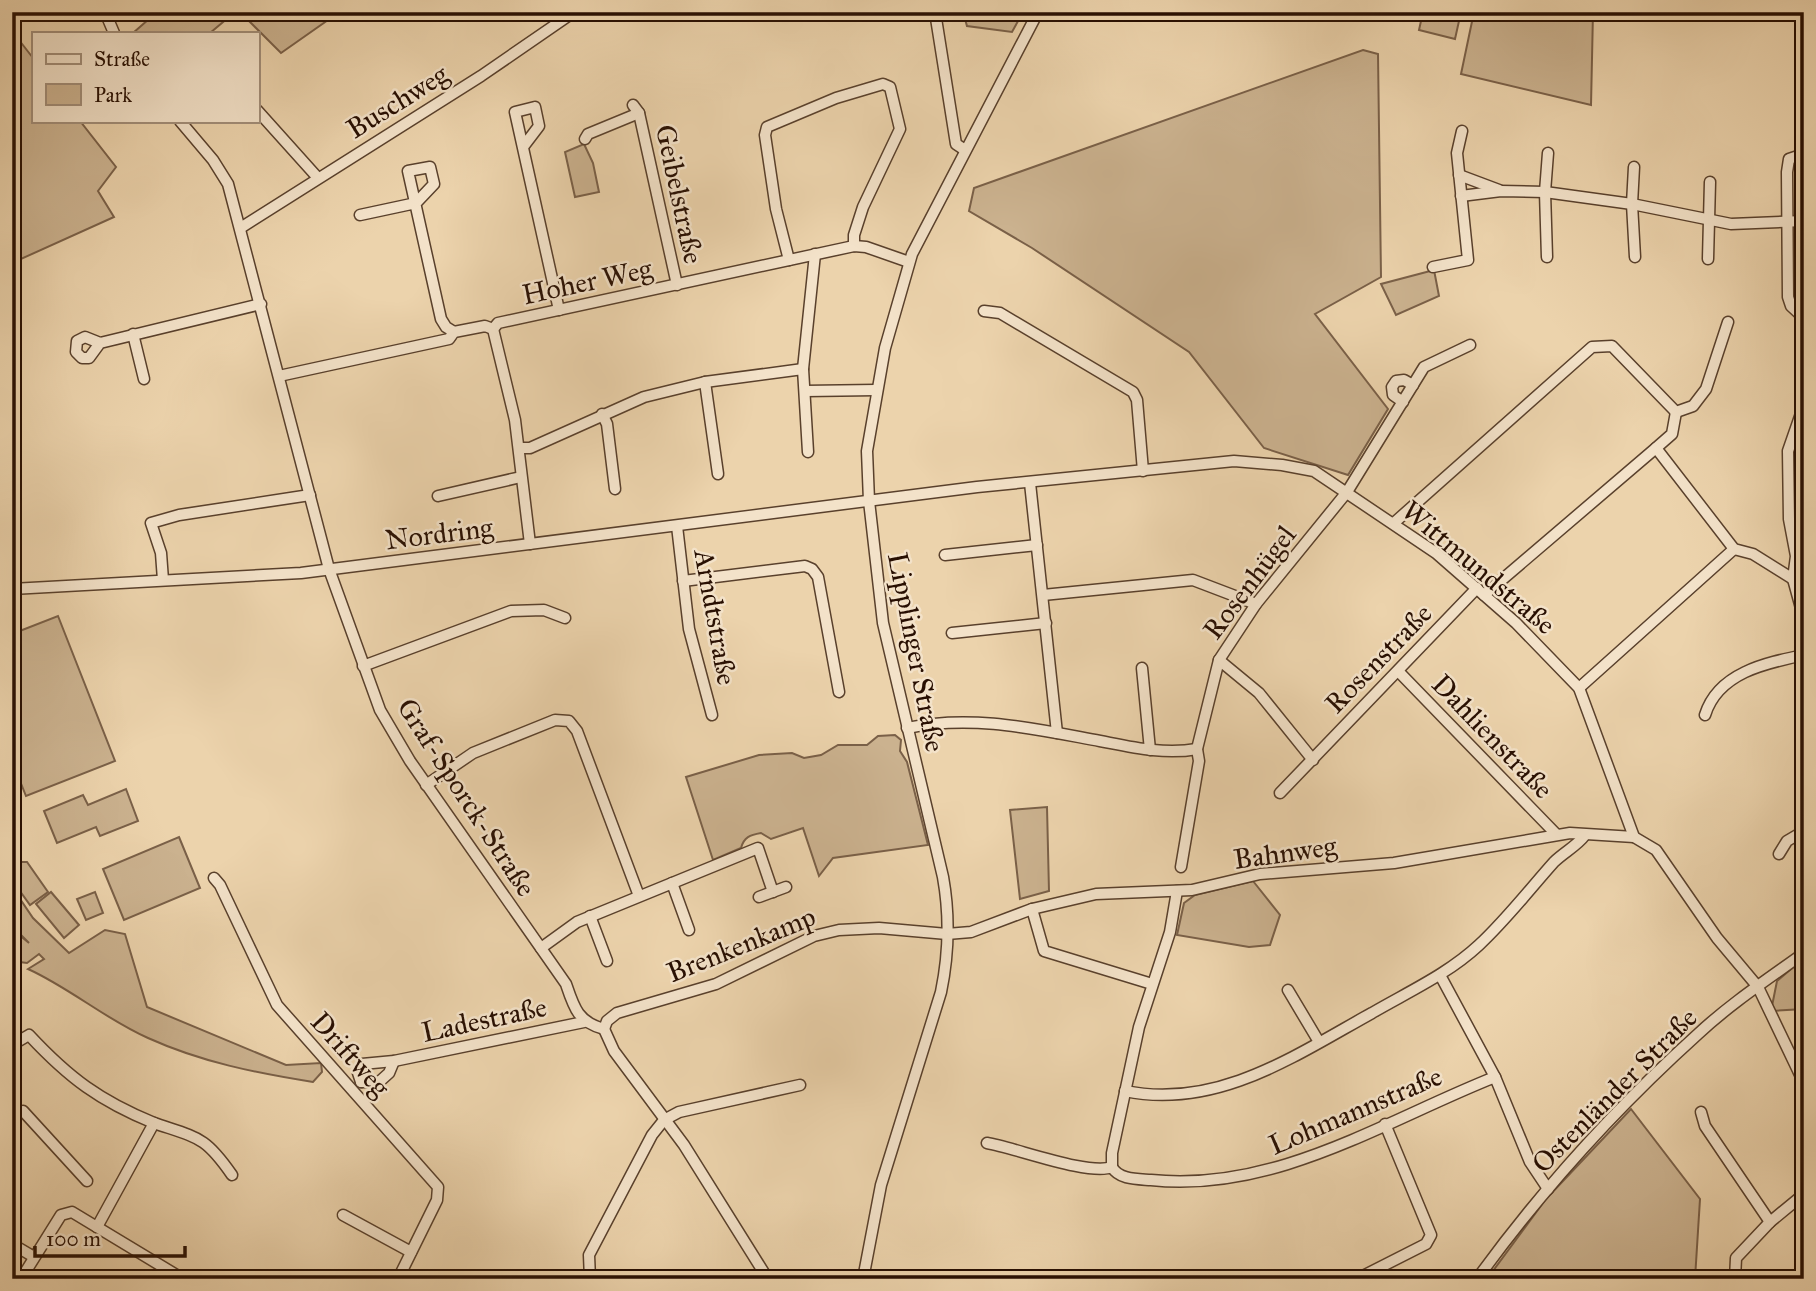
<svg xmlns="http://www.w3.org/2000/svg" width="1816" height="1291" font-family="'IM FELL Great Primer',serif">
<rect width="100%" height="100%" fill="#ecd3ac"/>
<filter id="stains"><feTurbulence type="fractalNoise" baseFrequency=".00286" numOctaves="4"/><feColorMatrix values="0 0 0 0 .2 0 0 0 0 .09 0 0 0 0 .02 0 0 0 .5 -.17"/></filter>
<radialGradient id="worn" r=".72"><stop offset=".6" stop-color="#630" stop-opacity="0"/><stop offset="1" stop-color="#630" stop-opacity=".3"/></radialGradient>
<!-- green -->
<g fill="#cbb28f" stroke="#7a6048" stroke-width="2">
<polygon points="157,12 235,12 210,33 133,33"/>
<polygon points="240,12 323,12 328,20 281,53"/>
<polygon points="963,12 1023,12 1012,32 967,26"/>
<polygon points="1423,12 1461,12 1455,39 1419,30"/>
<polygon points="1474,12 1593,12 1591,105 1461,74"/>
<polygon points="12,31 33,58 33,121 80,121 116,167 98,191 114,217 12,263"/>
<polygon points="1363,50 1378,54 1381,277 1315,314 1388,409 1348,475 1264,448 1189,352 1032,248 969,211 974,188"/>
<polygon points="584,144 593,163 599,192 575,197 565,152"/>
<polygon points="1434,270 1439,296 1396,315 1381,284"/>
<polygon points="58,616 115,761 26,796 12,761 12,634"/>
<path d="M 895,735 L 901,740 L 900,751 L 907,762 L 928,845 L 833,858 L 819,876 L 803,828 L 771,839 L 761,833 C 750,835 744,837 741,848 L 713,860 L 686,777 L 759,755 L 792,753 L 804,758 L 821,755 L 838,745 L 867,745 L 878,736 Z"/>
<polygon points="126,789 138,821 100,836 96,827 57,843 44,811 83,795 88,805"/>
<polygon points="1047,807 1049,891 1020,899 1010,810"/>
<polygon points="179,837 200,888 124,920 103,869"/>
<polygon points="13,862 27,862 48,892 30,905 12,880"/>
<polygon points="1253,881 1280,915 1270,945 1249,947 1177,935 1184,903 1195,895"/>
<path d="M 12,887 L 33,918 L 69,953 L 105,930 L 125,934 L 147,1007 L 286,1065 L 321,1063 L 322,1072 L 313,1082 C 256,1073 201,1062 148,1038 C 105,1019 70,988 28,969 L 44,959 L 39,954 L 27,963 L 12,961 L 12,929 L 29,943 L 12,926 Z"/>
<polygon points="51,892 79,925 64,938 36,904"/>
<polygon points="95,892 103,913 86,920 77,899"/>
<polygon points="1804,958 1804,1009 1771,1011 1777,981"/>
<polygon points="1631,1109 1700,1199 1695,1279 1487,1279 1546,1199"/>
</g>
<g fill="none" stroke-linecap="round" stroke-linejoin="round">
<!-- minor casing -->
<g stroke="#59402c" stroke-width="13">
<g id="minor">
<polyline points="105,12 114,33"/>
<polyline points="935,12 956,144 965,150"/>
<polyline points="633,105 639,113 677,285"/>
<polyline points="257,110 318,178"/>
<path d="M 180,121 L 213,160 L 228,184 L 329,569 L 380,710 L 410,761 L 566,984 C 574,1008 578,1022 604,1029"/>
<polyline points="585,139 588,134 639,113"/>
<polyline points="523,147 539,126 535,107 515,112 559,310"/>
<polyline points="1804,154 1789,159 1787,172 1788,297 1791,306 1804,318"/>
<polyline points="1634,167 1632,204 1635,257"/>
<polyline points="1459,175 1499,190"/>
<polyline points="1461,196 1501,191 1545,192 1632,204 1731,224 1804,221"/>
<polyline points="360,215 416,203 434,184 430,167 408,171 441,319 446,327 454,332"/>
<polyline points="242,227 481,76 574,12"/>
<polyline points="1547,257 1545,192 1548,153"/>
<polyline points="1708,259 1710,182"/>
<polyline points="789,260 776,209 765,135 767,127 836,98 883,84 890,87 900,129 863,207 854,235 854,246"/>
<polyline points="1433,267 1468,260 1457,153 1462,131"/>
<polyline points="984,311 1000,313 1133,392 1137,400 1143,471"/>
<polyline points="493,329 498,323 854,246 866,247 909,262"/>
<polyline points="493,329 515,420 530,544"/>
<polyline points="133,334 144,379"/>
<polyline points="100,343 89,358 82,358 76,352 77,341 85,337 100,343 261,304"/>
<polyline points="279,376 449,339 454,332 485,326 493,329"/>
<polyline points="705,382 718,474"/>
<polyline points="805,391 876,390"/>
<polyline points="1403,402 1393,395 1392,387 1396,381 1404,380 1413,385"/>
<polyline points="1804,405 1788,451 1789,519 1796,556 1793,579 1804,619"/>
<polyline points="1676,412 1672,434 1656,448 1734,549 1753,554 1793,579"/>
<polyline points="602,414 607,424 615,489"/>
<polyline points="519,448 530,448 644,397 705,382 803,369"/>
<polyline points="808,452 803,369 815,254"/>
<polyline points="1030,483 1057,733"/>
<polyline points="438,496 521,477"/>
<polyline points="1395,522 1592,347 1612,346 1676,412 1693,406 1706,389 1728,322"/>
<polyline points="677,526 689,629 712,715"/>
<polyline points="945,555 1037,545"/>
<polyline points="163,580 161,553 151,523 179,515 310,495"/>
<polyline points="683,581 805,566 812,569 818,577 839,692"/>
<polyline points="12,589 301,573 977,487 1234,461 1282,465 1314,471 1436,553 1516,623 1579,688 1634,837"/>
<polyline points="1043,595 1193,580 1256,604"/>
<polyline points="1484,595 1656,448"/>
<polyline points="952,633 1046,623"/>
<polyline points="1219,660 1259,693 1313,760"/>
<polyline points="363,666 511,611 544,610 565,618"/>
<polyline points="1142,668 1150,750"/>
<polyline points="1398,671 1556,834"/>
<polyline points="1579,688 1734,549"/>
<path d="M 1705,715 C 1718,673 1765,663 1804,655"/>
<path d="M 907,728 C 972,714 1035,729 1100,741 C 1131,747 1164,755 1197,749"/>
<polyline points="426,785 473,753 555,720 569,721 577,731 639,896"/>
<polyline points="1280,793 1477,588"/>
<polyline points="1779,854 1787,841 1804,831"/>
<polyline points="1181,867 1199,761 1197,749 1219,660 1256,604 1347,492 1424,367 1470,345"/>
<polyline points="214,878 220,885 277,1005 438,1187 437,1200 398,1279"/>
<polyline points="672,883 689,930"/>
<polyline points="759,897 786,887"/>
<polyline points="1032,909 1044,951 1152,984"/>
<polyline points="590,916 607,961"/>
<polyline points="541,948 577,922 758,848 773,892"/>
<polyline points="1440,975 1495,1077 1530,1162 1548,1189"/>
<polyline points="1288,990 1319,1042"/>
<polyline points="604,1029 607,1021 617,1013 716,984 814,936 839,930 879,928 947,934 971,932 1032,909 1096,894 1192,890 1260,874 1394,863 1570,833 1634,837 1656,850 1717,938 1758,987 1804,1083"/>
<polyline points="604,1029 614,1051 684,1145 766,1276 772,1279"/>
<path d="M 12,1045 L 29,1035 C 69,1078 100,1101 154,1123 L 97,1227"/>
<polyline points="361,1082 358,1073 362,1064 394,1061 584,1022"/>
<polyline points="361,1082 379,1082 389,1073 394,1061"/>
<path d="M 1125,1091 C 1217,1110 1296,1055 1372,1013 C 1408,992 1448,974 1479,945 C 1506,920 1529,890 1554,862 C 1564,852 1577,846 1585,835"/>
<polyline points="23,1111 87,1181"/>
<polyline points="1701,1112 1705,1126 1770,1222"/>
<path d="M 154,1123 C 198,1138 205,1136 232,1175"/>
<path d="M 987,1143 C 1016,1148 1089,1176 1112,1167 C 1119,1180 1138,1179 1151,1180 C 1275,1193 1384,1121 1495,1077"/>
<polyline points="1112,1167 1112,1153 1139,1027 1170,932 1177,891"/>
<polyline points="343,1215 411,1252"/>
<polyline points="12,1244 34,1257"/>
<polyline points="21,1279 61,1215 72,1212 183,1279"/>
<polyline points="590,1279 589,1255 652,1135 664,1120 679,1112 800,1085"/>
<path d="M 863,1279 L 881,1185 L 941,992 C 949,953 950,916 943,877 L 883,623 L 869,501 L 867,451 L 885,348 L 912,254 L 1038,12"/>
<polyline points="1357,1279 1426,1244 1431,1235 1385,1124"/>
<path d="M 1477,1279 C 1541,1191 1617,1107 1698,1034 C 1730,1004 1768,979 1804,953"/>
<polyline points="1735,1279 1736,1258 1770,1222 1804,1194"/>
</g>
</g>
<!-- minor -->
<use href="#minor" stroke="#f3e2c9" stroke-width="10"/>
</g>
<g text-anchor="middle" stroke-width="5" stroke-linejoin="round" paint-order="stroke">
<!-- street labels -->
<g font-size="28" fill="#280f02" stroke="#f3e2c9">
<text transform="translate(397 101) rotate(-32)" y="10">Buschweg</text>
<text transform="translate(680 194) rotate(78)" y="10">Geibelstraße</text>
<text transform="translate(587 281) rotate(-12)" y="10">Hoher Weg</text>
<text transform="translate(439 533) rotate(-7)" y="10">Nordring</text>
<text transform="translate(1479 567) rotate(40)" y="10">Wittmundstraße</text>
<text transform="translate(1249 582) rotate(-53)" y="10">Rosenhügel</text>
<text transform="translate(716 617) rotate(80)" y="10">Arndtstraße</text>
<text transform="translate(917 652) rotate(79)" y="10">Lipplinger Straße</text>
<text transform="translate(1378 658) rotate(-46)" y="10">Rosenstraße</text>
<text transform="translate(1493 736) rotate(46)" y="10">Dahlienstraße</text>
<text transform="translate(467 797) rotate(57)" y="10">Graf-Sporck-Straße</text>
<text transform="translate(1285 852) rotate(-8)" y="10">Bahnweg</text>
<text transform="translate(741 944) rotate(-22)" y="10">Brenkenkamp</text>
<text transform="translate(484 1019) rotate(-12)" y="10">Ladestraße</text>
<text transform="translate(351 1054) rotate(48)" y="10">Driftweg</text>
<text transform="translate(1614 1090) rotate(-45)" y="10">Ostenländer Straße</text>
<text transform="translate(1355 1110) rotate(-23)" y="10">Lohmannstraße</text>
</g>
</g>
<!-- margin -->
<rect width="1816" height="1291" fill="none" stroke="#ecd3ac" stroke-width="42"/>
<rect x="14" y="14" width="1788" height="1263" fill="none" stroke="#280f02" stroke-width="3.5"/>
<rect x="21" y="21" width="1774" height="1249" fill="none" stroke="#280f02" stroke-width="2"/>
<!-- legend -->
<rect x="32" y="32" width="228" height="91" fill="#f3e2c9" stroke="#a28e79" stroke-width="2"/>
<rect x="46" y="54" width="35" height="10" fill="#f3e2c9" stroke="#a28e79" stroke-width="2"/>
<text x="94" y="66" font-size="21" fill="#280f02">Straße</text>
<rect x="46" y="84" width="35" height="21" fill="#cbb28f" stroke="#a28e79" stroke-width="2"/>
<text x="94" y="102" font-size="21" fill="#280f02">Park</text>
<!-- scale -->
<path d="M35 1246v10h150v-10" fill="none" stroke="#280f02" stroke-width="3.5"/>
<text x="46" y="1246" font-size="21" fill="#280f02" stroke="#f3e2c9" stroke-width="5" paint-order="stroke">100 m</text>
<rect width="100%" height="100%" filter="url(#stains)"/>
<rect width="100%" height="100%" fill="url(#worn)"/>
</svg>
